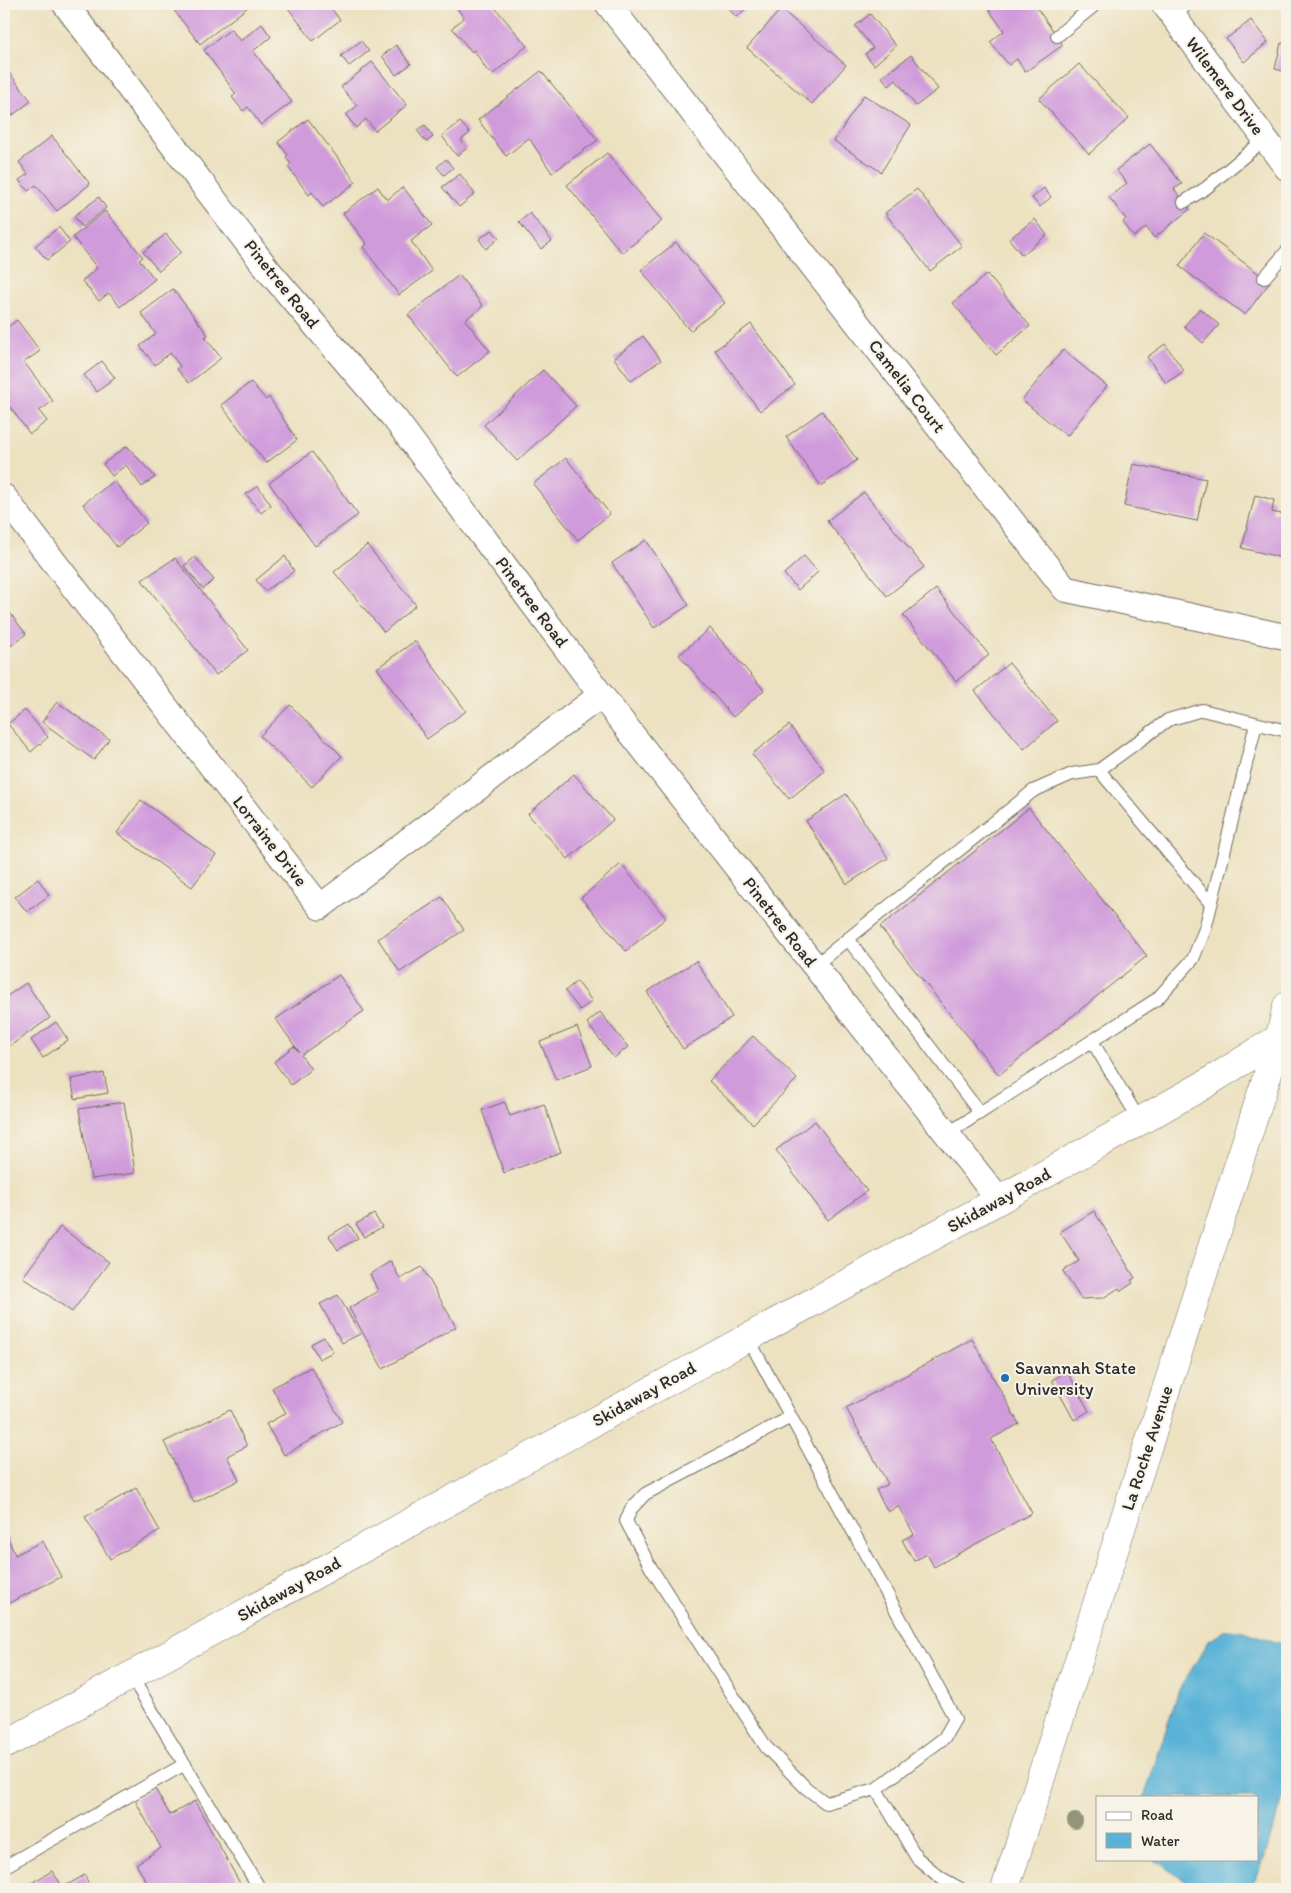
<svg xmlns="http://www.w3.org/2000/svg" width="1291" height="1893" font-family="Itim,sans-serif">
<rect width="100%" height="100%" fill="#f7f3e8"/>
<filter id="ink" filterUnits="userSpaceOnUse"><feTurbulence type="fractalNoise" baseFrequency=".02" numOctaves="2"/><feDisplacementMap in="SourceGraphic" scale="10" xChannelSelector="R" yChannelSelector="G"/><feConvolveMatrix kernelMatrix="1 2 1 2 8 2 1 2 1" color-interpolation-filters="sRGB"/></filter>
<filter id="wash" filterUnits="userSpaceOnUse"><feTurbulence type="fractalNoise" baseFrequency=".0096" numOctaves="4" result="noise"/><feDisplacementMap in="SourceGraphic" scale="20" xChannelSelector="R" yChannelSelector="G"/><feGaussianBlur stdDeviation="1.12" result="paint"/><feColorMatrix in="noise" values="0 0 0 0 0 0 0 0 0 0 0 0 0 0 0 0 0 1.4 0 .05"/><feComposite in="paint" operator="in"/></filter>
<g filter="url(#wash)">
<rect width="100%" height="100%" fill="#ece1c0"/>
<!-- water -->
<polygon fill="#5ab3d7" stroke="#426f81" points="1226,1630 1244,1631 1287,1646 1287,1785 1262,1865 1248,1889 1196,1887 1153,1859 1257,1859 1257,1797 1144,1797 1179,1690 1209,1641"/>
<g id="blocks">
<!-- building -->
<g fill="#d09bdb">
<polygon points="169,4 245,4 248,7 200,44"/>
<polygon points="285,4 328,4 340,20 313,41"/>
<polygon points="460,4 492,4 527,46 493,74 490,71 488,72 474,50 472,52 452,28 464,18 456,7"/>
<polygon points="724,4 752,4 736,17"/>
<polygon points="985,4 1034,4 1063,45 1025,72 1017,59 1009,65 990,42 1004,31"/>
<polygon points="781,9 846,65 812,104 747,48"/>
<polygon points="870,14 896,46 874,65 865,54 873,48 855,26"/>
<polygon points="1251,20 1268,42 1244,62 1226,39"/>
<polygon points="262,24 271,37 253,51 292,102 261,125 248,107 243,111 232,97 236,94 204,50 231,29 240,41"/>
<polygon points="361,41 369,51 349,66 341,56"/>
<polygon points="1281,43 1287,44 1287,72 1275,69"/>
<polygon points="396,45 411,64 396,75 382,56"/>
<polygon points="911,55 938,89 916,106 896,80 889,86 882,77"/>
<polygon points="4,62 9,69 7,70 31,101 4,122"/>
<polygon points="372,62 407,105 375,131 366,119 356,128 346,115 357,106 341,87"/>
<polygon points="1079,64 1129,118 1089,154 1039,99"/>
<polygon points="541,71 598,140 552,173 529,138 506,156 478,120"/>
<polygon points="864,95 911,125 881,172 834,141"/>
<polygon points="308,119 356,182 323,207 312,192 309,195 288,167 291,164 286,157 288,155 278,142"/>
<polygon points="460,122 470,133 461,140 467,148 457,156 442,136"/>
<polygon points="425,125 433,137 426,142 417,130"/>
<polygon points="52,136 90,184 57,211 36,185 28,191 19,180 28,174 19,162"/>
<polygon points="1150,144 1182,184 1174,189 1190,209 1154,238 1146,227 1134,237 1123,222 1126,219 1109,197 1127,183 1116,170"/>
<polygon points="607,153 662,221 622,253 567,185"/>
<polygon points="446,159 453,168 444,175 437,167"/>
<polygon points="460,174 475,194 459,207 442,187"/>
<polygon points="378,187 387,200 403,187 432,225 411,241 432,271 399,295 363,247 367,244 343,213"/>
<polygon points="1044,188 1051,197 1040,207 1032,198"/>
<polygon points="917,189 962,246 930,271 885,213"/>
<polygon points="99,197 106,208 82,227 74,216"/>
<polygon points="105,211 143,257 139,260 155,279 120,307 109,293 99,301 82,281 97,268 73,237"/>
<polygon points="530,213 552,241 541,249 519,222"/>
<polygon points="1035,219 1047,235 1022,255 1009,239"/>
<polygon points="59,227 70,242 47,260 35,246"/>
<polygon points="492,230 499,238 486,249 479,239"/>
<polygon points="1204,233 1270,282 1245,315 1179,266"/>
<polygon points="166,234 181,252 159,271 143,252"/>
<polygon points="676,242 725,303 690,331 641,270"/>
<polygon points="987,274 1030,326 996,355 953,303"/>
<polygon points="459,275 483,306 465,320 490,351 457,377 408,315"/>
<polygon points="173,289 208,335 205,337 221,358 189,383 177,369 180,366 170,353 155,365 140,346 156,334 141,313"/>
<polygon points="1200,308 1219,325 1203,343 1184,326"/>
<polygon points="17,320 40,351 24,362 53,401 39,411 47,421 30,434 4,399 4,330"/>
<polygon points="751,324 795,385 760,411 715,350"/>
<polygon points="1283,325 1287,325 1287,344 1286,344"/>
<polygon points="643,336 661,360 631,381 614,358"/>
<polygon points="1165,344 1184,371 1166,383 1147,357"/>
<polygon points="1063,350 1107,386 1067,436 1022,400"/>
<polygon points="102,361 115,378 97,392 84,375"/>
<polygon points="543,370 576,406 517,461 484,425"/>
<polygon points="251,382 266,400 269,397 297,440 266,463 221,405"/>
<polygon points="822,411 857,460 821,486 786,437"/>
<polygon points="127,446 155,477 142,487 126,465 112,476 103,464"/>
<polygon points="312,452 358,515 315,546 269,483"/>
<polygon points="566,458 610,514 578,540 533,484"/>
<polygon points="1133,464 1206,479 1197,521 1124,506"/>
<polygon points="114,481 147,523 117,547 83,504"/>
<polygon points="258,486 271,505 261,513 246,494"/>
<polygon points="864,492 924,567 887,596 827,521"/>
<polygon points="1255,495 1274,500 1272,512 1287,515 1287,559 1242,548"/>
<polygon points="646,540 689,605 654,628 612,563"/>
<polygon points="367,545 416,605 384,632 334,572"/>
<polygon points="285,556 294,571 265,591 256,580"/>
<polygon points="804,556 818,572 798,590 784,574"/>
<polygon points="195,557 214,580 203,589 184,566"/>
<polygon points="175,558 248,650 216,675 142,580"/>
<polygon points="936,589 989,655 956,681 903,615"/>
<polygon points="4,605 26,634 4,651"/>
<polygon points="710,628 764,690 733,717 679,655"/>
<polygon points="415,641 466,711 427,739 377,668"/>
<polygon points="1009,663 1057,721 1024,749 975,691"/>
<polygon points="57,702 109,739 94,760 42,722"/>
<polygon points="290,705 342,756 312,787 260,736"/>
<polygon points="25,710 48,737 31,752 8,724"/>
<polygon points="789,725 825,771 789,799 752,754"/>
<polygon points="574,774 613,820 568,859 528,814"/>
<polygon points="846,794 888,858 847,884 806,821"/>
<polygon points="141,800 216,855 192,887 117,833"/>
<polygon points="1029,808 1147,956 999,1075 880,927"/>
<polygon points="621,864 666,918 626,951 581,898"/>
<polygon points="38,879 49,895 27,912 15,897"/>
<polygon points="442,897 464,930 400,972 378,939"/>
<polygon points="696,961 732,1017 683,1049 647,992"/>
<polygon points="339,975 364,1011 301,1055 311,1069 291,1085 274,1062 294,1046 299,1052 276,1019"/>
<polygon points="577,981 592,1001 580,1010 565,991"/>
<polygon points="26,983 50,1018 4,1050 4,991 7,996"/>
<polygon points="600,1012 628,1047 614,1058 587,1023"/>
<polygon points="56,1022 68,1040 43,1058 31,1040"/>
<polygon points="577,1027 592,1066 556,1080 540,1042"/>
<polygon points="753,1036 797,1079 753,1124 709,1081"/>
<polygon points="104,1073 108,1093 75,1099 71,1079"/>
<polygon points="124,1102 135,1173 91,1179 79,1109"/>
<polygon points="505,1102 510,1116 544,1104 561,1152 504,1173 482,1110"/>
<polygon points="815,1121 867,1191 828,1220 776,1150"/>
<polygon points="1094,1211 1135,1278 1131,1280 1133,1283 1121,1291 1119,1288 1103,1298 1081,1299 1063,1271 1079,1261 1060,1232"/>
<polygon points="374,1214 382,1227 364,1237 356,1224"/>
<polygon points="349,1224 358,1238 338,1250 329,1236"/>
<polygon points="60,1227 109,1262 72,1312 23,1277"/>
<polygon points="391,1261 400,1279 422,1267 456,1327 383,1369 349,1308 378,1291 370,1274"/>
<polygon points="338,1295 360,1334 342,1343 320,1304"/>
<polygon points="324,1337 333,1352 319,1359 311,1344"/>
<polygon points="972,1339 1019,1424 991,1439 1032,1513 934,1567 927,1554 914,1561 902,1540 914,1534 898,1506 888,1512 876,1490 888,1484 846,1408"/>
<polygon points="311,1367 342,1422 284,1455 266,1424 286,1413 272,1388"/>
<polygon points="1067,1371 1089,1411 1074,1420 1052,1380"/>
<polygon points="230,1410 247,1446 227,1456 239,1480 194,1503 164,1442"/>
<polygon points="136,1488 160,1531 110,1559 85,1517"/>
<polygon points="7,1536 15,1555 43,1541 61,1577 5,1605 4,1538"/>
<polygon points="154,1787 170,1815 195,1801 243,1889 151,1889 136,1864 161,1848 135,1800"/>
<polygon points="52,1871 63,1887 85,1875 90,1889 21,1889"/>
</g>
</g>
</g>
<g filter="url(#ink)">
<use href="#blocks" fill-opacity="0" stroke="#6f6b5f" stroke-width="1"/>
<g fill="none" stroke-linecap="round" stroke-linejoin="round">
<!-- lane casing -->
<g stroke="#6f6b5f" stroke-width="14">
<g id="lane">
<polyline points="1174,17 1187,4"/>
<polyline points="1057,36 1096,4"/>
<polyline points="1184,202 1206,188 1265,139"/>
<polyline points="1264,278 1287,251"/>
<polyline points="1099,770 1211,904"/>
<polyline points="848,939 980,1113"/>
<polyline points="814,966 1033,791 1072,774 1099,770 1168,720 1202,710 1287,731"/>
<polyline points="1092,1041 1140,1121"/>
<polyline points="947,1134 1157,999 1193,959 1205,929 1256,724"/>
<polyline points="748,1338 955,1719 944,1738 876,1789 917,1858 941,1878 961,1889"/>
<polyline points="791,1417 645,1494 631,1509 626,1521 651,1568 766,1747 806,1788 826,1803 876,1789"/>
<polyline points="131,1676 260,1889"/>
<polyline points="4,1867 185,1764"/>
</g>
</g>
<!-- street casing -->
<g stroke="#6f6b5f" stroke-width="27">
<g id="street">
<polyline points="65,4 268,270 395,419 601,695 999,1200"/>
<polyline points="608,4 1065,589 1287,637"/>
<polyline points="1164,4 1287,168"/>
<polyline points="4,497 320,907 601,695"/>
</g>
</g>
<!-- secondary casing -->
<g stroke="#6f6b5f" stroke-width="29">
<polyline id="secondary" points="1005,1889 1280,1036 1287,1006"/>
</g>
<!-- primary casing -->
<g stroke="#6f6b5f" stroke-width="29">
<polyline id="primary" points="4,1745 999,1200 1204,1085 1287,1033"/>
</g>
<!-- lane -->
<use href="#lane" stroke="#fff" stroke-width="12"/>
<!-- street -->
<use href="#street" stroke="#fff" stroke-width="25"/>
<!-- secondary -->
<use href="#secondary" stroke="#fff" stroke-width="28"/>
<!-- primary -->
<use href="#primary" stroke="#fff" stroke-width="28"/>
</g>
<!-- trees -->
<circle fill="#959378" cx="1075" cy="1821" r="8"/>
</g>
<!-- markers -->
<circle fill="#1f6fb2" stroke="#f7f3e8" stroke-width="2" cx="1005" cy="1378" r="5"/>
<g text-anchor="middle" stroke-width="4" stroke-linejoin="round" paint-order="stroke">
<!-- street labels -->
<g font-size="18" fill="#2b2b2b" stroke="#f7f3e8">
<text transform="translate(1225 86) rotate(53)" y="6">Wilemere Drive</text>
<text transform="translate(282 284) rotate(51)" y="6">Pinetree Road</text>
<text transform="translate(907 386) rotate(52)" y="6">Camelia Court</text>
<text transform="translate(532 602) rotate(53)" y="6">Pinetree Road</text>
<text transform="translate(270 841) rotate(52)" y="6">Lorraine Drive</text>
<text transform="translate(780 922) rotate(52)" y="6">Pinetree Road</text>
<text transform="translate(999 1200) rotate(-29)" y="6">Skidaway Road</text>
<text transform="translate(644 1394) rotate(-29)" y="6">Skidaway Road</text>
<text transform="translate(1147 1448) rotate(-72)" y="6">La Roche Avenue</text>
<text transform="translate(289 1589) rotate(-29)" y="6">Skidaway Road</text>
</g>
<!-- poi labels -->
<g font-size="18" fill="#2b2b2b" stroke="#f7f3e8" text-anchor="start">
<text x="1015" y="1374">Savannah State<tspan x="1015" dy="21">University</tspan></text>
</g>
</g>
<!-- margin -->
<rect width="1291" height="1893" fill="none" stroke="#f7f3e8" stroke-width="20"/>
<!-- legend -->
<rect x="1096" y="1796" width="162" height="65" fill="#f7f3e8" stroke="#a5a39c"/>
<rect x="1106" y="1812" width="25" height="8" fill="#ffffff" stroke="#a5a39c"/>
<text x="1141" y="1820" font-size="15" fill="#2b2b2b">Road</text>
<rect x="1106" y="1833" width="25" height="15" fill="#5ab3d7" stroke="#a5a39c"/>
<text x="1141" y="1846" font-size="15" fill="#2b2b2b">Water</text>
</svg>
